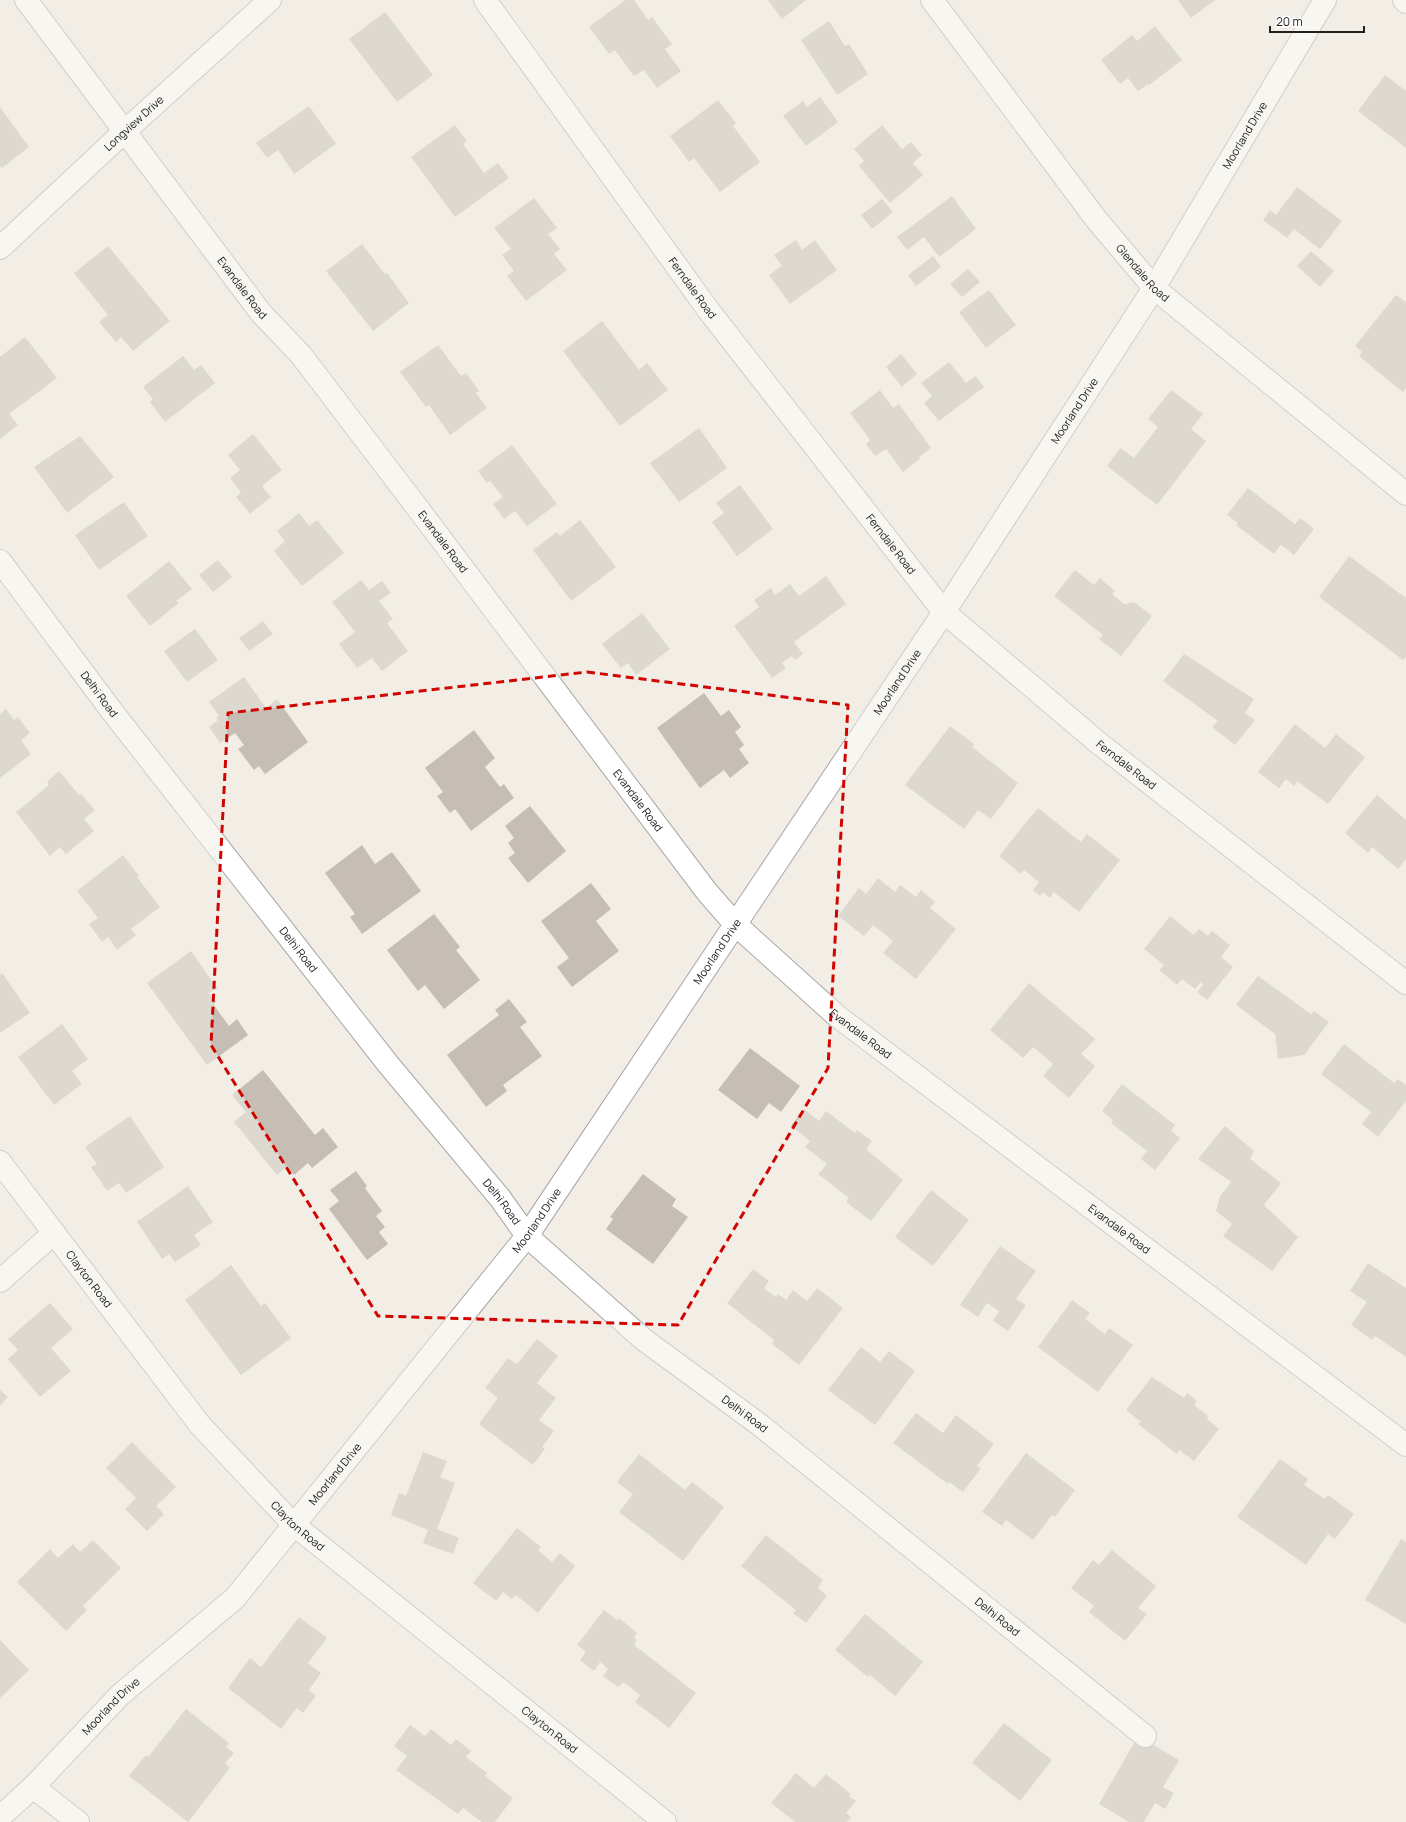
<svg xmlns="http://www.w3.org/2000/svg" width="1406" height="1822" font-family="Manrope,sans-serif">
<rect width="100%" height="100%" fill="#f2eee6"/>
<!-- building -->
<g fill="#c6beb5">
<polygon points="625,0 634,0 648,20 652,17 672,44 665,49 681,71 657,88 644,70 634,76 615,50 609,54 589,27"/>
<polygon points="768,0 806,0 782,19"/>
<polygon points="1178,0 1215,0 1191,18"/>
<polygon points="385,12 433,75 397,102 349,39"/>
<polygon points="829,21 845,46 849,44 868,74 837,95 801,40"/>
<polygon points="1155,26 1182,60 1149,85 1148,84 1138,91 1128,78 1120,84 1101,60 1132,35 1137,41"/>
<polygon points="1385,75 1406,91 1406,148 1358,111"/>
<polygon points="820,97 838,122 806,146 783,116 803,101 807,107"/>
<polygon points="718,100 736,123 733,126 760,162 720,192 694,158 689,162 670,136"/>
<polygon points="309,106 336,144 294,174 278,150 267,158 256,143"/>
<polygon points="0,107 29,147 2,168 0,166"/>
<polygon points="455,125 467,141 463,144 484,173 498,163 509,178 455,217 411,157"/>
<polygon points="882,125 902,149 911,142 922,155 913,163 923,175 890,203 859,166 864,161 854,149"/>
<polygon points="1297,187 1342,221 1320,249 1294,229 1287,238 1263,220 1270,210 1276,215"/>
<polygon points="952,196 976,229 939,257 924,237 907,250 897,237"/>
<polygon points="534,198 557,228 548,234 560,249 554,254 567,270 526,301 507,276 514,271 502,255 511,249 494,228"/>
<polygon points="882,199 893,212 872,229 861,215"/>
<polygon points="796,240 802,250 815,240 837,270 790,304 769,275 782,266 774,255"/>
<polygon points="362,244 385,274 387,273 409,303 373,331 326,271"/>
<polygon points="108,246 170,321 133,351 121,337 116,342 99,322 108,315 74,273"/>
<polygon points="1311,251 1334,271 1320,287 1297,266"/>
<polygon points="933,256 941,267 916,286 908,275"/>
<polygon points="968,269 980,282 962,297 950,284"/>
<polygon points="989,290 1016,325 986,348 959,312"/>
<polygon points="1396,295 1406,302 1406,388 1403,392 1359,356 1362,352 1355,346"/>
<polygon points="602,321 639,370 647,363 668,390 620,426 563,351"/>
<polygon points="25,337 57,378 9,414 18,425 0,439 0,357"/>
<polygon points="438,345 461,376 466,373 479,391 476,393 487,408 450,435 429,405 426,407 400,372"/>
<polygon points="901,354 917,374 902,387 886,367"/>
<polygon points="183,356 194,370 201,365 215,383 165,422 150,402 153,399 143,387"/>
<polygon points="949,362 966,383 976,376 984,387 939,421 924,403 932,396 921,383"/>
<polygon points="880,390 893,408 899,404 931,448 919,457 920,459 903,472 886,449 875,456 866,444 870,440 850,413"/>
<polygon points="1171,390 1203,414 1191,429 1206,441 1157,505 1107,466 1120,448 1134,458 1158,427 1148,419"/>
<polygon points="699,428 727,468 679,502 650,463"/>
<polygon points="253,434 282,470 262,486 271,497 250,514 236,497 241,492 230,478 240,470 228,455"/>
<polygon points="80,436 114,477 67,513 34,467"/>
<polygon points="512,445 557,504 527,526 515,511 504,519 493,504 503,497 490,481 487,483 478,471"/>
<polygon points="740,485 773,529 737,556 712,522 724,513 716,503"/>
<polygon points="1248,488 1295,524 1300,518 1314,529 1294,555 1281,545 1274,554 1236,525 1238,523 1227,515"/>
<polygon points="124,502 148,536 99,570 75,535"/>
<polygon points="299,513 309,526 317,520 344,553 302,586 274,551 285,541 277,531"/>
<polygon points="580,520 616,567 571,601 533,550 557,532 560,536"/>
<polygon points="1349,556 1406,598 1406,657 1403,660 1319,597"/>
<polygon points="218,560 232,577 213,592 199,575"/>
<polygon points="169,561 192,589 176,601 179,603 150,626 126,596"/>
<polygon points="1075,570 1094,585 1100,578 1115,591 1112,594 1124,604 1134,602 1152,616 1121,656 1099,639 1103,635 1054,596"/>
<polygon points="826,576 846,604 794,642 803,654 795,660 792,656 782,663 786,668 772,678 734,626 759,607 754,600 771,588 775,595 790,584 799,596"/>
<polygon points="361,580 369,590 382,581 391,593 379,601 393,619 387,623 408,651 382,671 372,658 357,668 339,644 355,632 332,602"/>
<polygon points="642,613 670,649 636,675 628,663 621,668 602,644"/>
<polygon points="263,621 273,634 249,651 239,638"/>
<polygon points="195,629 218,660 187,682 164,651"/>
<polygon points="1184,654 1254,699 1245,713 1255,720 1235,745 1212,727 1218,721 1163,681"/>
<polygon points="244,677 266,708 277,699 308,742 265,774 259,766 254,770 238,749 244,745 235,733 220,743 209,727 218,720 216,718 219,716 209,702"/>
<polygon points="704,693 721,716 729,710 741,727 735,732 744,745 739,749 749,763 730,778 724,770 700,788 657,728"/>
<polygon points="6,709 14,720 18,717 30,733 21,740 31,754 0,778 0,714"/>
<polygon points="1295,724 1325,748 1336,734 1365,757 1328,804 1297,781 1294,786 1286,779 1279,788 1258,772"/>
<polygon points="950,726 974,744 972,747 1018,783 991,819 978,810 964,829 905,785"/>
<polygon points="474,730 495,758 485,767 500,787 504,784 514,798 471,831 455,809 450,813 437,796 443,792 425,768"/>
<polygon points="59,771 79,795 81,794 95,810 84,819 94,831 66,854 60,847 50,856 16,812 49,785 47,782"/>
<polygon points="1377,795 1406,820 1406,859 1398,869 1372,847 1368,853 1345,833"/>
<polygon points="530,806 566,851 528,883 508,858 515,853 508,843 514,838 505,826"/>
<polygon points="1038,808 1081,842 1087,834 1120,860 1079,912 1054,892 1050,898 1043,892 1040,896 1033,890 1039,882 1024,870 1021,874 999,856"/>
<polygon points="362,845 375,864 392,852 421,891 362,934 350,917 355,914 325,873"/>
<polygon points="123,855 139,876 137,877 160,907 131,929 136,935 117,950 108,937 102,942 89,924 98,918 77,891"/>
<polygon points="878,878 895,892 900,885 916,897 921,890 935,902 930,908 956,929 916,979 883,953 893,941 873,925 864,936 838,916 859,888 866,894"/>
<polygon points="591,883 611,909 596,921 619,951 572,987 557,967 569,958 541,921"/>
<polygon points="434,914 460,947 456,950 480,980 444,1009 425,985 418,991 387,950"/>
<polygon points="1170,916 1194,935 1199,929 1208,936 1212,931 1230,945 1221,957 1233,967 1207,1000 1197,992 1203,985 1201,982 1195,989 1182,979 1177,985 1159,970 1164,965 1144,949"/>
<polygon points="191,951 217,988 209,993 216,1002 213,1004 229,1026 237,1019 248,1035 207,1065 147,983"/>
<polygon points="2,973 30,1013 0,1033 0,975"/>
<polygon points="1258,976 1311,1014 1314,1011 1329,1022 1304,1055 1278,1059 1275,1034 1236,1005"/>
<polygon points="1029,983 1095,1039 1081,1054 1095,1066 1069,1098 1043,1076 1053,1064 1033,1047 1023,1058 990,1030"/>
<polygon points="509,999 527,1022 520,1027 542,1056 503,1085 507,1091 486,1107 447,1055 499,1015 495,1010"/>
<polygon points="62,1024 88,1059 72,1071 82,1084 54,1105 18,1057"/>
<polygon points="1344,1044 1394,1083 1398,1079 1406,1085 1406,1101 1378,1137 1362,1124 1371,1112 1321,1074"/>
<polygon points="750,1048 800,1086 781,1112 769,1103 757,1119 718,1090"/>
<polygon points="263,1070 315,1135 323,1128 338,1147 312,1168 308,1163 294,1175 287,1166 277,1175 234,1122 246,1112 232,1095"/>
<polygon points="1122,1084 1175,1125 1171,1131 1180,1138 1155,1170 1141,1159 1147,1151 1111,1123 1113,1120 1102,1111"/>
<polygon points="804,1109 819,1121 826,1111 855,1133 857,1130 872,1141 866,1149 903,1180 871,1221 846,1202 849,1198 818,1174 827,1164 805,1147 810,1141 791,1126"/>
<polygon points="130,1116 164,1167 126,1193 119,1183 107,1191 91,1167 97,1164 85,1147"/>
<polygon points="1225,1126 1254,1151 1250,1159 1281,1183 1264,1205 1298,1237 1272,1271 1223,1236 1232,1224 1216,1211 1220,1196 1231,1182 1198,1159"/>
<polygon points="356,1171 367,1186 365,1188 382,1211 376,1216 385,1227 379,1232 388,1244 367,1260 329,1209 339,1201 330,1190"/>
<polygon points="643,1174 676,1199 672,1206 688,1217 653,1264 606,1229 613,1219 610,1217"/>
<polygon points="188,1186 213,1222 194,1235 201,1245 175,1262 169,1254 162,1259 137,1222"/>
<polygon points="931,1190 969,1220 933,1266 895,1237"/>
<polygon points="1000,1246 1036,1271 1016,1299 1026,1305 1008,1331 993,1321 999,1311 987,1303 978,1317 960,1305"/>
<polygon points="1368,1263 1406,1288 1406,1357 1375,1336 1372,1340 1351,1325 1367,1302 1350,1291"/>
<polygon points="231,1265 261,1306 265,1303 291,1338 241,1375 185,1300"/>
<polygon points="753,1269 769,1281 764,1288 776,1297 778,1294 786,1300 793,1290 807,1301 817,1288 843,1308 799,1365 772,1344 774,1340 727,1303"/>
<polygon points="1072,1300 1090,1313 1085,1319 1105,1334 1109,1328 1133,1345 1098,1392 1038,1347"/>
<polygon points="50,1303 73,1329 51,1348 71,1371 40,1397 8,1359 18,1350 8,1339"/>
<polygon points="537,1339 558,1356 537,1383 556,1398 539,1420 554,1431 542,1447 545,1449 533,1465 479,1424 498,1398 485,1388 508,1358 517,1364"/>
<polygon points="861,1347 880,1362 889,1351 915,1371 875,1425 828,1390"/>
<polygon points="1152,1377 1184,1398 1187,1393 1197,1401 1194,1405 1208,1416 1207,1419 1219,1429 1194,1461 1179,1450 1177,1454 1138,1424 1141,1422 1126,1410"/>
<polygon points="0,1390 8,1397 0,1406"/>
<polygon points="916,1413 943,1433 956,1415 994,1444 977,1466 981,1468 963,1492 949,1482 948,1484 893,1443"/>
<polygon points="132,1442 176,1487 156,1506 164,1514 147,1531 125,1509 136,1498 106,1468"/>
<polygon points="423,1452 447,1461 440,1477 455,1483 437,1529 459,1538 453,1554 423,1543 428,1530 391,1515 399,1493 406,1496"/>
<polygon points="1026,1453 1075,1490 1055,1517 1052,1515 1033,1540 1006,1520 1002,1526 982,1512"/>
<polygon points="639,1454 685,1490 692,1482 724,1507 683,1561 619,1512 633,1494 617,1482"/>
<polygon points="1280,1459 1308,1479 1304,1485 1325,1499 1328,1495 1354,1514 1335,1539 1328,1534 1306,1565 1237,1517"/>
<polygon points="517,1528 541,1547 538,1550 552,1562 560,1553 575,1566 538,1613 516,1595 512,1599 503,1592 496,1601 473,1583"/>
<polygon points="766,1535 823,1580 818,1588 827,1596 806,1623 793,1613 796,1610 741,1566"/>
<polygon points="1401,1539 1406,1542 1406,1624 1365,1600"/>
<polygon points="93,1540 121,1568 83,1606 87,1610 66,1631 17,1582 50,1549 58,1558 73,1544 80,1552"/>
<polygon points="1112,1550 1156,1586 1138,1608 1147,1614 1125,1641 1089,1612 1094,1606 1071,1588 1093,1560 1099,1565"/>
<polygon points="604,1610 617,1620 619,1618 637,1633 634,1637 637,1640 634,1645 696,1693 669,1728 635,1702 640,1695 623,1682 618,1687 603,1676 608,1669 600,1662 594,1671 580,1660 586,1652 577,1645"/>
<polygon points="865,1614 923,1662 895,1696 870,1675 868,1677 835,1650"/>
<polygon points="299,1617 327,1638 308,1663 321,1673 309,1690 316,1696 303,1713 297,1708 281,1729 228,1688 250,1658 261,1667"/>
<polygon points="0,1640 29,1670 0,1698"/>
<polygon points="186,1709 229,1743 226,1747 234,1753 225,1763 230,1768 188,1822 129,1776 146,1755 148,1757"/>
<polygon points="1004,1723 1052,1760 1020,1801 972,1763"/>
<polygon points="410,1725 425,1736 431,1729 451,1745 456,1739 471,1751 466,1757 487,1773 485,1776 513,1798 495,1822 482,1822 463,1808 458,1814 396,1770 407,1756 394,1746"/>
<polygon points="1138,1736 1179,1760 1163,1787 1174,1793 1165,1809 1155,1803 1144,1822 1129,1822 1099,1804"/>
<polygon points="796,1773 814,1788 826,1774 851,1794 849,1796 856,1801 846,1813 851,1817 847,1822 795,1822 771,1803"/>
</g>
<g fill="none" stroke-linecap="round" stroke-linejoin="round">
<!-- minor casing -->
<g stroke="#a7a7a7" stroke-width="24">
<g id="minor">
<path id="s1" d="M 26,0 L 261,313 L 301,355 L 416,506 L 707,892 L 735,924 L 837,1016 L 1406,1445"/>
<path id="s2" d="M 485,0 L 709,311 L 944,612 L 1101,745 L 1406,983"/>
<path id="s3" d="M 932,0 L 1096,219 L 1154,288 L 1406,494"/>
<polyline points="1404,0 1406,2"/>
<path id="s4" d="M 0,561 L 111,710 L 388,1064 L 500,1198 L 527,1236 L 643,1339 L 760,1425 L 1145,1736"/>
<path id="s5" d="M 0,1162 L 200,1425 L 294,1525 L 665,1822"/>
<polyline points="0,1281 54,1233"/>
<polyline points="33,1787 78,1822"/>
<path id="s6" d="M 0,1817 L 33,1787 L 120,1695 L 235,1598 L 527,1236 L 944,612 L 1154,288 L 1325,0"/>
</g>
</g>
<!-- tertiary casing -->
<g stroke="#a7a7a7" stroke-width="24">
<g id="tertiary">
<path id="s7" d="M 0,248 L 125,131 L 270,0"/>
</g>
</g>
<!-- minor -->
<use href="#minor" stroke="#fff" stroke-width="22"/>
<!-- tertiary -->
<use href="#tertiary" stroke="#fff" stroke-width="22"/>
</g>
<!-- marked area -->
<path d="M0 0H1406V1822H0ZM 587,672 L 848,705 L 828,1068 L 678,1325 L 378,1316 L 211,1045 L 228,713 Z" fill="#f2eee6" fill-opacity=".55" fill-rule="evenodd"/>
<path fill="none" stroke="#d10400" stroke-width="3" stroke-dasharray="8 5" stroke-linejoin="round" d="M 587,672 L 848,705 L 828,1068 L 678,1325 L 378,1316 L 211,1045 L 228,713 Z"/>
<g text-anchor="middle" stroke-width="3" stroke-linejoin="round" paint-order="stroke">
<!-- street labels -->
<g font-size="11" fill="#202020" stroke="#fff">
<text dy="4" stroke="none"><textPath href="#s7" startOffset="183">Longview Drive</textPath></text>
<text dy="4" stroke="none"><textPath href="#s6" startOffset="2101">Moorland Drive</textPath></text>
<text dy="4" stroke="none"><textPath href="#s3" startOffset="345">Glendale Road</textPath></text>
<text dy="4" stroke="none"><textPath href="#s1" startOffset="360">Evandale Road</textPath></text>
<text dy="4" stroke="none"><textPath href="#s2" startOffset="355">Ferndale Road</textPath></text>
<text dy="4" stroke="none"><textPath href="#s6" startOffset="1777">Moorland Drive</textPath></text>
<text dy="4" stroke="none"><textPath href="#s1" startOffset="684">Evandale Road</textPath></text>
<text dy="4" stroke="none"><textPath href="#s2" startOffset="679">Ferndale Road</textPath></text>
<text dy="4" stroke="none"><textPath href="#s6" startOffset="1453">Moorland Drive</textPath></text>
<text dy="4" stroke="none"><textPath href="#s4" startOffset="166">Delhi Road</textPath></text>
<text dy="4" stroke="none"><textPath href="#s2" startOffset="1003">Ferndale Road</textPath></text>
<text dy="4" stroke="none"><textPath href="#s1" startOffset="1008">Evandale Road</textPath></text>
<text dy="4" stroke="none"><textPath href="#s4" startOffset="490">Delhi Road</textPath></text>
<text dy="4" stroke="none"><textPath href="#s6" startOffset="1129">Moorland Drive</textPath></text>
<text dy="4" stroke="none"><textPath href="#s1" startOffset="1332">Evandale Road</textPath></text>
<text dy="4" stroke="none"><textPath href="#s4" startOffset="814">Delhi Road</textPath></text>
<text dy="4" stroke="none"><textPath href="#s6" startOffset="805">Moorland Drive</textPath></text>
<text dy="4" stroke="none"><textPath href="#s1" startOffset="1656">Evandale Road</textPath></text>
<text dy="4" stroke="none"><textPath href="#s5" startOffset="147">Clayton Road</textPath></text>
<text dy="4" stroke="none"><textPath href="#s4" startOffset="1138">Delhi Road</textPath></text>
<text dy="4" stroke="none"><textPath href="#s6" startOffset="481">Moorland Drive</textPath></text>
<text dy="4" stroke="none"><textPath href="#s5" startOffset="471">Clayton Road</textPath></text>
<text dy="4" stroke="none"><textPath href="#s4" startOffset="1462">Delhi Road</textPath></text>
<text dy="4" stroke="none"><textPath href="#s6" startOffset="157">Moorland Drive</textPath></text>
<text dy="4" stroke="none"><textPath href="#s5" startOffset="795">Clayton Road</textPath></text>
</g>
</g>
<!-- scale -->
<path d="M1270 26v6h94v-6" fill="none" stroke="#202020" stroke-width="2"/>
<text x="1276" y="26" font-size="12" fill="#202020" stroke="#ffffff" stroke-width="3" paint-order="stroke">20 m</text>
</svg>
